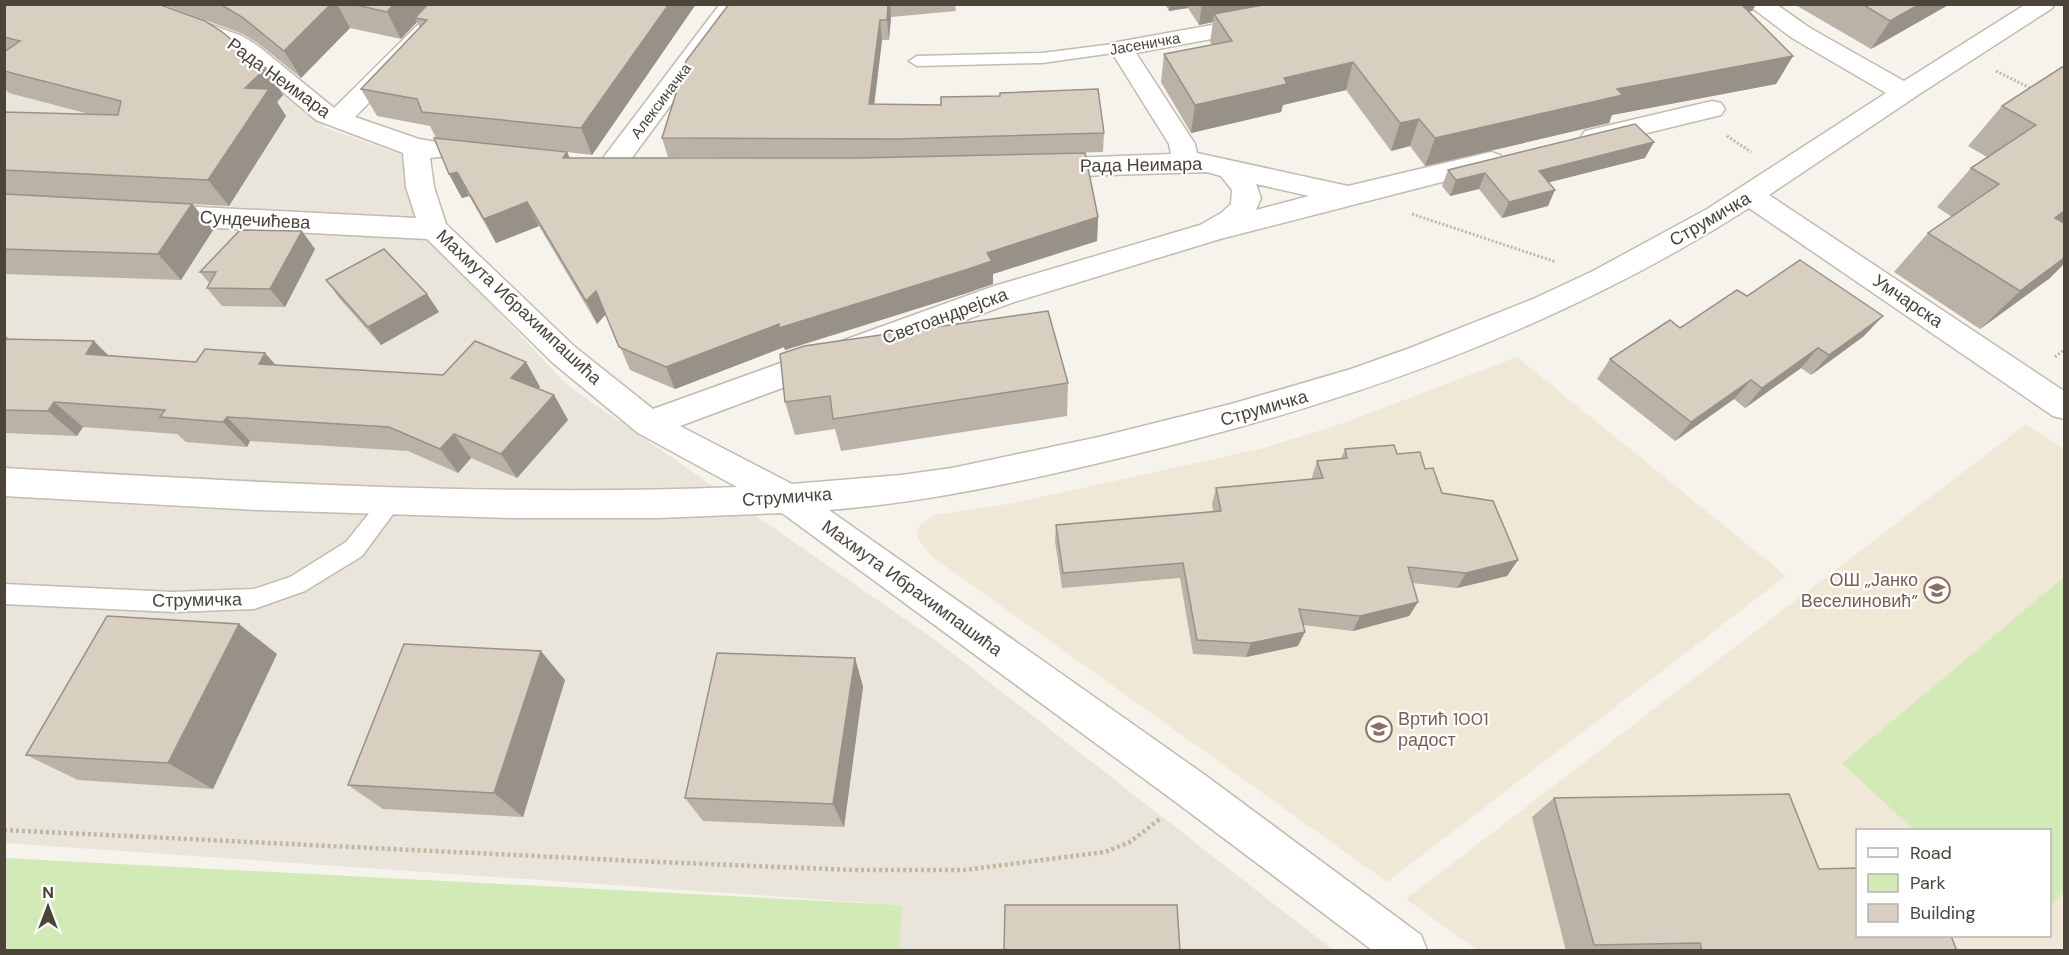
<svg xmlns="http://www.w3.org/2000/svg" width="2069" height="955" font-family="'DM Sans',sans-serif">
<rect width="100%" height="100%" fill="#f6f3ec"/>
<!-- residential -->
<polygon fill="#eae5da" points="4,5 270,75 326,128 402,155 416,224 567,385 938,642 1333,950 899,950 901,905 5,843"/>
<!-- education -->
<g fill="#efe8d6" fill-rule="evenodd">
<polygon points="1517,357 1786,576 1387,882 930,555 919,540 917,533 919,526 934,515 1014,503 1260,449 1344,423"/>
<path d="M 2026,424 L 2064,449 L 2064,950 L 1477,950 L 1406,899 ZM 1858,830 L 2050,830 L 2050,936 L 1858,936 Z"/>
</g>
<!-- green -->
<g fill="#d2eab5">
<polygon points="2064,577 2064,892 2050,906 2050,830 1914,830 1842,763"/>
<polygon points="5,858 902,905 899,950 5,950"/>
</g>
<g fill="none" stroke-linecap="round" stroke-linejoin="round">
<!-- service casing -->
<g stroke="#c2bbae" stroke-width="3">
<g id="service">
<polygon points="1121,43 1127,45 1129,48 1127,51 1042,63 917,66 909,61 917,56 1042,53"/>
<polygon points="391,493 399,496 402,502 362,556 305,591 254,609 173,612 4,604 4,584 173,592 254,589 290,577 346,542 383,496"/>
</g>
</g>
<!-- minor casing -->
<g stroke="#c2bbae" stroke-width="3">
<g id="minor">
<path d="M 117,4 L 153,4 L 242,36 L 258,46 L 334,108 L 439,4 L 465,4 L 355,117 L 419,139 L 448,144 L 452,150 L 448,156 L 430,158 L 434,187 L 446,224 L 575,347 L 653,409 L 994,286 L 1200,225 L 1221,213 L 1231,204 L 1232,190 L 1221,176 L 1207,172 L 1044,177 L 1034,174 L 1031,168 L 1034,162 L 1044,159 L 1171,154 L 1169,144 L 1109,48 L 1112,43 L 1256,17 L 1265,19 L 1268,24 L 1265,29 L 1136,53 L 1195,144 L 1197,153 L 1348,186 L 1491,152 L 1500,155 L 1504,161 L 1500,167 L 1220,239 L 1014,302 L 680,426 L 792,484 L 901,475 L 952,468 L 1103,436 L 1231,404 L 1351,369 L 1410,348 L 1533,299 L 1593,271 L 1707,209 L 1886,93 L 1792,38 L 1747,4 L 1776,4 L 1810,28 L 1904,81 L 2026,4 L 2055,4 L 2051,9 L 1924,91 L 1769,195 L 2064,391 L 2064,419 L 2053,416 L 1749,208 C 1559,329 1346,404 1128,456 C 1029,480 931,502 829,510 L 1205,775 L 1421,935 L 1427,950 L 1372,950 L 1177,803 L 782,513 L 658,518 L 512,518 L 258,510 L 4,496 L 4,468 C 248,482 493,497 737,487 L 638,433 L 553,363 L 427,239 L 159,225 L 149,222 L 145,215 L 149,208 L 159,205 L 416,218 L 406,187 L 403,153 L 316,120 L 240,56 L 224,46 L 121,9 ZM 1256,184 L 1309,196 L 1256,210 L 1261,198 Z"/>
<polygon points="720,4 745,4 620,174 610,177 600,174 597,168 600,162"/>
<polygon points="1712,101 1721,103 1725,109 1721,115 1594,146 1585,143 1581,137 1585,131"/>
</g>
</g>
<!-- path-far1 -->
<g stroke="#c4b79f" stroke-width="3" stroke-dasharray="2 2" stroke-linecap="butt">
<polyline points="1996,71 2032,89"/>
<polyline points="1727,136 1751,152"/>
<polyline points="1412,214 1556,262"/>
<polyline points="2055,357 2064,350"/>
</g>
<!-- path -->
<polyline stroke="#c4b79f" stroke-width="4.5" stroke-dasharray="3 3" stroke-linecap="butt" points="4,830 658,862 853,870 964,870 1105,852 1130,842 1161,818"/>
<!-- service -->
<use href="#service" fill="#fff" fill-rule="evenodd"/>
<!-- minor -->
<use href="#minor" fill="#fff" fill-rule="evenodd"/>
</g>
<!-- wall -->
<g fill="#bab2a6">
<polygon points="4,4 266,68 283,95 277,102 286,116 229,206 193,204 213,230 181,280 4,274 4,112 89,114 9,93 4,88"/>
<polygon points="161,4 696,4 592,155 567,152 570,158 896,158 668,157 662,138 729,4 955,4 956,11 891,17 889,40 882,40 874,104 1104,133 1103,152 920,157 1098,217 1097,241 993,274 993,284 964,294 785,350 784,347 675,389 630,370 606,314 597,324 539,226 496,243 469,196 462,198 449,174 436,138 430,126 377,116 361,89 420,28 417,22 401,39 350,28 301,78 259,44 243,34"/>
<polygon points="1165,4 1756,4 1752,11 1748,12 1793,56 1776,84 1612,115 1609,123 1425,166 1410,146 1391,151 1346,90 1283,105 1281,112 1191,133 1161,82 1164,54 1212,45 1210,42 1213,22 1199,25 1188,8 1169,11"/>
<polygon points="1794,4 1950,4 1871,49"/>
<polygon points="2062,67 2064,223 2050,278 1980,329 1894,272 1928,233 1952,217 1937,207 1971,168 1987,157 1968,146 2002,106"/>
<polygon points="1645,158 1549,182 1548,206 1502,218 1479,189 1450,196 1442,186 1448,170"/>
<polygon points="315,249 285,307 222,306 207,288 209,283 200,272"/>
<polygon points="326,280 427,294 439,312 381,345 339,298"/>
<polygon points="1747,296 1864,336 1811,375 1801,368 1745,408 1734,399 1675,441 1597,379 1610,359"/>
<polygon points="4,334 9,339 109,356 196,362 265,353 276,365 443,375 526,362 540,387 538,389 554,395 568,420 517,478 471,458 458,473 408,451 250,441 247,447 186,442 177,434 83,427 77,436 4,433"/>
<polygon points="780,354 1068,383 1067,416 841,451 835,429 795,435 785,402"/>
<polygon points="1345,449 1397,454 1425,469 1442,493 1518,560 1507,576 1457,588 1412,583 1418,602 1409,616 1353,631 1303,625 1298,646 1246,657 1193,654 1180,578 1062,588 1055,541 1056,525 1213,512 1212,504 1216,488 1312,479 1312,477 1317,461 1341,459"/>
<polygon points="277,654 213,789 78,780 26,755"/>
<polygon points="855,658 863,687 844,827 703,821 685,798"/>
<polygon points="565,680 523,817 383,809 348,785"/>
<polygon points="1554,798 1819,869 1957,951 1566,951 1532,817"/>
</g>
<!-- shaded-wall -->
<g fill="#979187">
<polygon points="331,4 337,4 350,28 301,78 284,51"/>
<polygon points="394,4 435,4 415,18 417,22 401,39 387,12"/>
<polygon points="669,4 696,4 592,155 581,128"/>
<polygon points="888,4 890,4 891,17 889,40 887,20"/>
<polygon points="1170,4 1189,4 1188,8 1169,11"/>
<polygon points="1202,4 1311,4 1214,14 1213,22 1199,25"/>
<polygon points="1718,4 1756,4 1752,11 1711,18"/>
<polygon points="1920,4 1950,4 1871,49 1890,21"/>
<polygon points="880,20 882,40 872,123 869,104"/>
<polygon points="1793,56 1776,84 1612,115 1609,123 1425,166 1435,138 1617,89"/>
<polygon points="1353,62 1346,90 1283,105 1281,112 1191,133 1195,105 1284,78"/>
<polygon points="266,68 283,95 277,102 286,116 229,206 208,180 245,88"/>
<polygon points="1419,119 1410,146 1391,151 1400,123"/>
<polygon points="1654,142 1645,158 1531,187 1539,171"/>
<polygon points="567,152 577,176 563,158"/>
<polygon points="457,172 469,196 462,198 449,174"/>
<polygon points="1485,173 1479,189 1450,196 1456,180"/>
<polygon points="1555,190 1548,206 1502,218 1509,202"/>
<polygon points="527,202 539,226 496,243 484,219"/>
<polygon points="192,204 213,230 181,280 158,254"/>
<polygon points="2064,211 2064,222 2016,257 2055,218"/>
<polygon points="1098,217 1097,241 993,274 993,284 964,294 785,350 784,347 675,389 666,367 779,324 987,253"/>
<polygon points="302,231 315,249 285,307 270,289"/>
<polygon points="2064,258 2064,264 2050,278 1980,329 2020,291"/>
<polygon points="596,291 606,314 597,324 586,301"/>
<polygon points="427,294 439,312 381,345 368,327"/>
<polygon points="1883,316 1864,336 1811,375 1829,355"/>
<polygon points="94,341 120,367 86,354"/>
<polygon points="1818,348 1801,368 1745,408 1762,388"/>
<polygon points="265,353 287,379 259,364"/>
<polygon points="526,362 540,387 526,403 511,378"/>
<polygon points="1751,380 1734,399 1675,441 1691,422"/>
<polygon points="554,395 568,420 517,478 501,454"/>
<polygon points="54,402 83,427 77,436 48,411"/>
<polygon points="227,417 250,441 247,447 223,422"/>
<polygon points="454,434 471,458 458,473 440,449"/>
<polygon points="1518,560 1507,576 1457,588 1466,573"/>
<polygon points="1418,602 1409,616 1353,631 1360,616"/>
<polygon points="239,624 277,654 213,789 168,763"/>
<polygon points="1305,632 1298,646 1246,657 1251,643"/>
<polygon points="541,651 565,680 523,817 494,793"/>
<polygon points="855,658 863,687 844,827 833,804"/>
</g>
<!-- building -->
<g fill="#d8cfc1" stroke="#979187" stroke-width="1.5">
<polygon points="4,4 158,4 205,21 221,31 266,68 245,88 269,89 208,180 4,170 4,112 118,115 121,101 4,71 4,52 20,41 4,37"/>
<polygon points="219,4 331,4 284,51 242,17 225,7"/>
<polygon points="352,4 394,4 387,12"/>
<polygon points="428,4 669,4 581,128 422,112 417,99 361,89 427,20 415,18"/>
<polygon points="729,4 888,4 887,20 880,20 869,104 941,105 941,97 1000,96 1000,93 1098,89 1104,133 899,139 662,138 686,61"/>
<polygon points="1268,4 1741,4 1793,56 1617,89 1623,95 1435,138 1419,119 1400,123 1353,62 1284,78 1287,84 1195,105 1164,54 1232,41 1214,14"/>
<polygon points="1862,4 1920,4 1890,21"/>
<polygon points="2062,67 2064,68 2064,211 2055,218 2064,223 2064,258 2020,291 1928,233 1999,184 1971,168 2036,125 2002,106"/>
<polygon points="1635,124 1654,142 1539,171 1555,190 1509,202 1485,173 1456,180 1448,170"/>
<polygon points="434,138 567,152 563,158 857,158 1085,153 1098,217 987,253 992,261 962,271 779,328 779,324 666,367 619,347 596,291 586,301 527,202 484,219 457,172 449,174"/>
<polygon points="4,194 192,204 158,254 4,249"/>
<polygon points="240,230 302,231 270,289 207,288 216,272 200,272"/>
<polygon points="384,249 427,294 368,327 326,280"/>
<polygon points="1800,260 1883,316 1829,355 1818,348 1762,388 1751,380 1691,422 1610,359 1670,320 1680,328 1737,290 1747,296"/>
<polygon points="1048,311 1068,383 833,419 830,396 785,402 780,354 804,346"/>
<polygon points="4,339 94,341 86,354 196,362 205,349 265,353 259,364 443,375 475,341 526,362 511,378 554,395 501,454 454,434 440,449 389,427 227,417 223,422 160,417 165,410 54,402 48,411 4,410"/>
<polygon points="1394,445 1397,454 1420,452 1425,469 1433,468 1442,493 1493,501 1518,560 1466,573 1408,567 1418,602 1360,616 1299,609 1305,632 1251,643 1197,640 1183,563 1063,573 1056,525 1221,511 1216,488 1323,478 1317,461 1347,458 1345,449"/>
<polygon points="107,616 239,624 168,763 26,755"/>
<polygon points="404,644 541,651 494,793 348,785"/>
<polygon points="717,653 855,658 833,804 685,798"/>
<polygon points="1789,794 1819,869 1857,868 1857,936 1951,936 1957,951 1702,951 1700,943 1594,945 1554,798"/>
<polygon points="1005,905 1177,905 1180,951 1004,951"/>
</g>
<!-- icons -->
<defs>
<g id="school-ring" transform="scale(1.35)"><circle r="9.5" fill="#fff" stroke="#8d6e63" stroke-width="1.5"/><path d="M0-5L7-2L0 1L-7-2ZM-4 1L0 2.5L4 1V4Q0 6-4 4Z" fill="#8d6e63"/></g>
</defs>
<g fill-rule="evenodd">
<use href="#school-ring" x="1937" y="590"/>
<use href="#school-ring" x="1379" y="729"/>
</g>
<g text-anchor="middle" stroke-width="4.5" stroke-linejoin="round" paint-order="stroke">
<!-- far-street labels -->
<g font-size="15" fill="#4b4439" stroke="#fff">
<text transform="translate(1145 44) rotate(-10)" y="5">Јасеничка</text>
<text transform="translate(661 101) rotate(-53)" y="5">Алексиначка</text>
</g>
<!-- street labels -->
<g font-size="18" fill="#4b4439" stroke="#fff">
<text transform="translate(279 78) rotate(36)" y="6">Рада Неимара</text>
<text transform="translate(1141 165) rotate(-1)" y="6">Рада Неимара</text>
<text transform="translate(1710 219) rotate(-30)" y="6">Струмичка</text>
<text transform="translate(255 220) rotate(3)" y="6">Сундечићева</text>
<text transform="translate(1908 301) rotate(34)" y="6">Умчарска</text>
<text transform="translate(519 307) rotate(43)" y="6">Махмута Ибрахимпашића</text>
<text transform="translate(945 316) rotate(-20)" y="6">Светоандрејска</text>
<text transform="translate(1264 408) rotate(-16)" y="6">Струмичка</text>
<text transform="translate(787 497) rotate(-4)" y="6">Струмичка</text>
<text transform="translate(912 588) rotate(36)" y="6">Махмута Ибрахимпашића</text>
<text transform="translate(197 600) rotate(-1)" y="6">Струмичка</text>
</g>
<!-- education labels -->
<g font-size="18" fill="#785e54" stroke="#fff" text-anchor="end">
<text x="1918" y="586">ОШ „Јанко<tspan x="1918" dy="21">Веселиновић”</tspan></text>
<text x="1398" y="725" text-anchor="start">Вртић 1001<tspan x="1398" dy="21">радост</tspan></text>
</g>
</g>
<!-- border -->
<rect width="2069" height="955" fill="none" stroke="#4b4439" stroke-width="12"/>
<!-- legend -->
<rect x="1856" y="829" width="195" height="108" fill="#ffffff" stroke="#b7b4b0" stroke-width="1.5"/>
<rect x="1868" y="848" width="30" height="9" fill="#ffffff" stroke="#b7b4b0" stroke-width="1.5"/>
<text x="1910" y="859" font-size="18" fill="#4b4439">Road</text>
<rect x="1868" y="874" width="30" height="18" fill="#d2eab5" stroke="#b7b4b0" stroke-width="1.5"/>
<text x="1910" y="889" font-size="18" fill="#4b4439">Park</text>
<rect x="1868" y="904" width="30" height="18" fill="#d8cfc1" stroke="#b7b4b0" stroke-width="1.5"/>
<text x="1910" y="919" font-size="18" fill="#4b4439">Building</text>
<!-- north arrow -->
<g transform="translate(48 907)" stroke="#ffffff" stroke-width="4.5" paint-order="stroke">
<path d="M0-4.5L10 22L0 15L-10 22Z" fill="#4b4439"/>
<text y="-9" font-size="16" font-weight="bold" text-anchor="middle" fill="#4b4439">N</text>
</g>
</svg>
